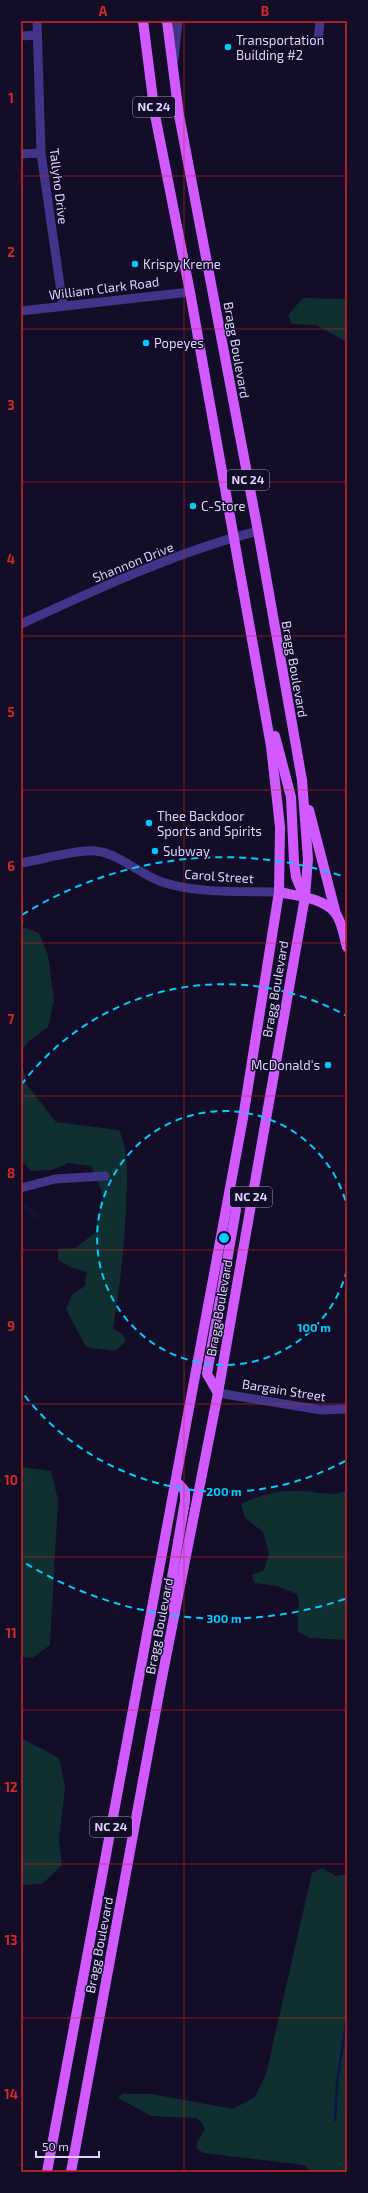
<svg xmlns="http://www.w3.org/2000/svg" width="368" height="2193" font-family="'Exo 2',sans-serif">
<rect width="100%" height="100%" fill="#140d27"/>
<!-- green -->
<g fill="#102f31">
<polygon points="303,298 347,299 347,342 316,325 292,324 288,315"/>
<polygon points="21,926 39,933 48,955 54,1000 48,1027 28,1042 21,1052"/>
<path d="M 21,1059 L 27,1085 L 56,1122 L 119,1130 C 130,1154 127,1182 126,1208 C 124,1250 120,1287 113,1328 L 122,1334 L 126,1341 L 115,1351 L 86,1347 L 66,1309 L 72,1295 L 85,1286 L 87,1272 L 70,1267 L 58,1260 L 58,1249 L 75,1248 L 95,1233 L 103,1194 L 91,1166 L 68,1163 L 52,1170 L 31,1171 L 21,1160 Z"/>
<polygon points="21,1467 51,1471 58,1500 50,1645 32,1658 21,1657"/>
<path d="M 347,1490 L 347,1640 L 310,1638 L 298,1632 C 295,1618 302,1609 297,1594 L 277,1586 L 254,1583 L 252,1575 L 264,1570 L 269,1554 L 263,1532 L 245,1518 L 241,1504 C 259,1495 281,1490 301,1491 C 316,1491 333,1498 347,1490 Z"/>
<polygon points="21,1738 59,1758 65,1787 59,1840 62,1865 42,1884 21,1885"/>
<polygon points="322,1868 336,1876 347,1874 347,2172 312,2172 304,2165 204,2153 197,2149 197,2142 205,2130 202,2122 196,2118 151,2116 118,2098 122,2094 152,2094 233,2109 255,2097 266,2074 312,1873"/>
</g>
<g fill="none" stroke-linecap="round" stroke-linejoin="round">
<!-- stream -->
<g stroke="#061847" stroke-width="2.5">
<polyline points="21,1202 38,1218"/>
<polyline points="335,2120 337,2083 347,2016"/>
</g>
<!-- minor -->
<g stroke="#403589" stroke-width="9">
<polyline points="37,21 41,153 63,306"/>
<polyline points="21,36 37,35"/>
<polyline points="318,42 320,21"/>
<polyline points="174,59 178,21"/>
<polyline points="21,154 41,153"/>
<polyline points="21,311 190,292"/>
<path d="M 21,624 C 97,589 176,552 258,531"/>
<path d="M 21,863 C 41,860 77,849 96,851 C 120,854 139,874 162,882 C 199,894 241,891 279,892"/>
<polyline points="21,1188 55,1179 105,1176"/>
<polyline points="218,1393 321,1410 347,1409"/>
</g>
<!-- major -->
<g stroke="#d05aff" stroke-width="10">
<polyline points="275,736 291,797 294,862 296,877 304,896"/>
<polyline points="309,810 336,914"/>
<path d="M 279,892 C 297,896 325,898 336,914 C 342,922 344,937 347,947"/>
<polyline points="218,1393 207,1374 236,1210 230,1193"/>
<polyline points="175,1613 169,1595 185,1501 185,1491 177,1482"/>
<polyline points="47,2172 243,1118 279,892 280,827 271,746 190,292 155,115 143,21"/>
<polyline points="71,2172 160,1688 218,1393 305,897 308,859 302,780 258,531 179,115 167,21"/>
</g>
</g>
<!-- grid -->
<path fill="none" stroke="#d62828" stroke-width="1" stroke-opacity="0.55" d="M 184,21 L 184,2172M 21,176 L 347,176M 21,329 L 347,329M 21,482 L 347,482M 21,636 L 347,636M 21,790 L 347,790M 21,943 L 347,943M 21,1096 L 347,1096M 21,1250 L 347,1250M 21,1404 L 347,1404M 21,1557 L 347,1557M 21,1710 L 347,1710M 21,1864 L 347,1864M 21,2018 L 347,2018"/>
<!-- distance rings -->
<g fill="none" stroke="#00cdfe" stroke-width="2" stroke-dasharray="7 5">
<path d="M347 1270A127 127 0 1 1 347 1206"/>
<path d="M345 1461A254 254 0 0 1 21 1391M21 1085A254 254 0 0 1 345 1015"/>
<path d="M345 1599A381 381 0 0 1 22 1561M22 915A381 381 0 0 1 345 877"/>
</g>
<!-- markers -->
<g fill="#00cdfe" stroke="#140d27" stroke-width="1.5">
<circle cx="228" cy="47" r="4"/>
<circle cx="135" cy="264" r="4"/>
<circle cx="146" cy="343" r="4"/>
<circle cx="193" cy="506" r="4"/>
<circle cx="149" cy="823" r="4"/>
<circle cx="155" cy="851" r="4"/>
<circle cx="328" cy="1065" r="4"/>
</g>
<g text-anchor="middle" stroke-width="3" stroke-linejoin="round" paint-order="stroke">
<!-- shield labels -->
<g fill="#140d27" stroke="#a098be" stroke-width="1">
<rect x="133" y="97" width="42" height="20" rx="3"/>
<rect x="227" y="470" width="42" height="20" rx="3"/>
<rect x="230" y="1187" width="42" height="20" rx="3"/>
<rect x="90" y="1817" width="42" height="20" rx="3"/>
</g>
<g font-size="12" font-weight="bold" fill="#dcd3ff">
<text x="154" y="111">NC 24</text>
<text x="248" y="484">NC 24</text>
<text x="251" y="1201">NC 24</text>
<text x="111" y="1831">NC 24</text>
</g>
<!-- poi labels -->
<g font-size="13" fill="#dcd3ff" stroke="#140d27" text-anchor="start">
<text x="236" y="45">Transportation<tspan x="236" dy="15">Building #2</tspan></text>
<text x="143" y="269">Krispy Kreme</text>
<text x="154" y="348">Popeyes</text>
<text x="201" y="511">C-Store</text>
<text x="157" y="821">Thee Backdoor<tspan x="157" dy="15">Sports and Spirits</tspan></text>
<text x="163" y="856">Subway</text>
<text x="320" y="1070" text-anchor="end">McDonald's</text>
</g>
<!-- street labels -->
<g font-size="13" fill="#dcd3ff" stroke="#140d27">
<text transform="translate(59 186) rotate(83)" y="5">Tallyho Drive</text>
<text transform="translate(104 288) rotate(-7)" y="5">William Clark Road</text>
<text transform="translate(237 350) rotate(80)" y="5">Bragg Boulevard</text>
<text transform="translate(133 562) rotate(-22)" y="5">Shannon Drive</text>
<text transform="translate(295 669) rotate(80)" y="5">Bragg Boulevard</text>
<text transform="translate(219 876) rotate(4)" y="5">Carol Street</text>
<text transform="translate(275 989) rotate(-80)" y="5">Bragg Boulevard</text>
<text transform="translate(219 1308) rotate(-80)" y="5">Bragg Boulevard</text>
<text transform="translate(284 1390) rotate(9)" y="5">Bargain Street</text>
<text transform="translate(159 1626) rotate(-79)" y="5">Bragg Boulevard</text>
<text transform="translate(99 1945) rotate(-79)" y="5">Bragg Boulevard</text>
</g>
</g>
<circle cx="224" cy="1238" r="6" fill="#00cdfe" stroke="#140d27" stroke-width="2"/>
<g font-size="12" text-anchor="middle" font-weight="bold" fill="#00cdfe" stroke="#140d27" stroke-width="3" stroke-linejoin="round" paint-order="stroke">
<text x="314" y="1332">100 m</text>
<text x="224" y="1496">200 m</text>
<text x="224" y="1623">300 m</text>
</g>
<!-- border -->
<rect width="368" height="2193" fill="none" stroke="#140d27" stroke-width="44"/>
<!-- scale -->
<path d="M36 2151v6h63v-6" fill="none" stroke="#dcd3ff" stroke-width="2"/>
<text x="42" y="2151" font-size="12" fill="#dcd3ff" stroke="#140d27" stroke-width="3" paint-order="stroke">50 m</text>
<rect x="22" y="22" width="324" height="2149" fill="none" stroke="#d62828" stroke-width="1.5"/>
<g font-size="13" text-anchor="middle" font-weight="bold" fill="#d62828">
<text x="103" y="16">A</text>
<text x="265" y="16">B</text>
<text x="11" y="103">1</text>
<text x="11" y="257">2</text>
<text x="11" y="410">3</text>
<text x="11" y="564">4</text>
<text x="11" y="717">5</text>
<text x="11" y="871">6</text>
<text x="11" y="1024">7</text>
<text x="11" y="1178">8</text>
<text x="11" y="1331">9</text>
<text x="11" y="1485">10</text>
<text x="11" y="1638">11</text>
<text x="11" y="1792">12</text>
<text x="11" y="1945">13</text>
<text x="11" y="2099">14</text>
</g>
</svg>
